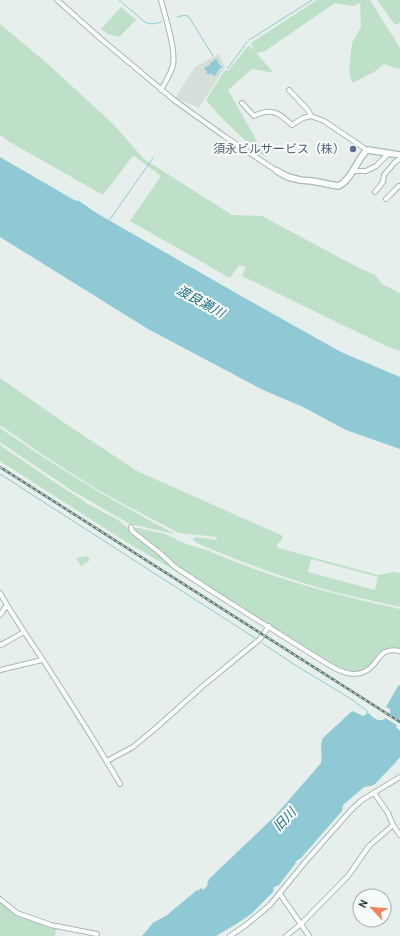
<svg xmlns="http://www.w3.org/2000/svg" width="400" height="936" font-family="Barlow,'Noto Sans JP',sans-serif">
<rect width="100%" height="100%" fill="#e6efeb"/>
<!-- built -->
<polygon fill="#d4dfda" points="219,54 225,67 199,108 175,98 195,67"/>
<!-- green -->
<g fill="#bfe0c8" fill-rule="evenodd">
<path d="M 317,0 L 370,0 L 400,48 L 400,68 L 399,69 L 384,64 L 374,72 L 352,83 L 349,71 L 352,43 L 361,27 L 360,3 L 353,6 L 335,3 L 265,51 L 256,53 L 274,73 L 252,69 L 228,90 L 266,157 C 258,153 253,147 246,141 C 232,128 218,115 206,100 L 225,70 L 228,71 L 249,45 L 255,51 L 251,43 Z"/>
<polygon points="377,0 400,0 400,23 395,25"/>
<polygon points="121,7 136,20 119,37 108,34 101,29"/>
<polygon points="0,24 48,64 113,124 144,159 232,215 262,216 357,267 375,275 382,284 400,293 400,351 388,347 242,276 246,267 239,265 230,278 130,221 161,176 134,156 132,157 103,195 8,141 0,135"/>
<path d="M 0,378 L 69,426 L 137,471 L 283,536 L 281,541 L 277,544 L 278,548 L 378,575 L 393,572 L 400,573 L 400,607 C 379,602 358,598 338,593 C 289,580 243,563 197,543 L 193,540 L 195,537 L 216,540 L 217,537 L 179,533 L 116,500 L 95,488 L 46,457 L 0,425 ZM 311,559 L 378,577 L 375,590 L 308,572 Z"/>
<path d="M 0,428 C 56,467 114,502 175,534 L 130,524 L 71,490 L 0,442 Z"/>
<polygon points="0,445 54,482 84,501 86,503 118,520 158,553 208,590 210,593 174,570 128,543 0,461"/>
<path d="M 133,528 L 138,528 L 165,534 L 184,543 L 202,549 L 204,549 C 267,577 332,594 400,609 L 400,649 C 393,648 385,648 379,653 C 376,656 374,660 371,664 C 361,674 348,672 336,666 L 180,568 L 155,546 L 134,530 Z"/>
<polygon points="87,556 90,560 81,566 76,558"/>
<polygon points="0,903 17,914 56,929 55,936 0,936"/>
</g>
<!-- water -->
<g fill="#8ec9d4">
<polygon points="216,59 217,60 220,66 222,66 222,68 220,68 215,76 210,73 209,75 206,73 207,71 204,69 204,68 210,65 210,63 214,61 214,60"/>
<polygon points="0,157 74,200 79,201 98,214 250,301 341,352 400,377 400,449 346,430 303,407 261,389 148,329 0,237"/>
<path d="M 400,685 L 400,720 L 396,727 L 400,731 L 400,757 L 395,763 L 375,784 L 371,786 L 364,787 L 343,805 L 342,811 L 301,858 L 296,861 L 295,864 L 279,885 L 274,887 L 273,892 L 251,914 L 238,923 L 216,936 L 142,936 L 153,923 L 167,915 L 197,890 L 198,891 L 201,888 L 203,890 L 208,885 L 207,883 L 209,880 L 209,879 L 275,816 L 321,763 C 323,755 319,745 323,738 L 352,711 L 357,713 L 363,716 L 368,713 C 375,719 381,725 388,715 C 391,711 390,713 390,709 L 386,707 L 398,686 Z"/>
</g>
<!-- pier -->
<polygon fill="#e6efeb" points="387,712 400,720 400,722 398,726 384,717"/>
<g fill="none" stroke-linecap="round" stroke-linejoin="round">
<!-- stream -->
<g stroke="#8ec9d4" stroke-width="1">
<path d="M 119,0 L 145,22 C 150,25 155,24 161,22"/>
<path d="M 177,17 C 182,16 185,14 189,17 L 213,56"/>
<polyline points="249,40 312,0"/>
<polyline points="227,68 228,68 247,42"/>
<polyline points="108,222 153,158"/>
<polyline points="0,474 255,638"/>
<polyline points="262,643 292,663 351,699 366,710 368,713"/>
</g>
<!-- street casing -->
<g stroke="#a8b8b2" stroke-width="6">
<g id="street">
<polyline points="57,0 101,39 174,100 224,136 277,171"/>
<path d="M 161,90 C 165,82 171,74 173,65 C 176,49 165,16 161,0"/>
<polyline points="289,90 308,110 311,116"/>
<path d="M 242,103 L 254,116 C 258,114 263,112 267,112 C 277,110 285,119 292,125 L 303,118 L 311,116 L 324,121 L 364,148 L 366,151"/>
<polyline points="352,171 366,171 376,166 388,154"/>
<polyline points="375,192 383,182 384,175 395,162 400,159"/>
<polyline points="386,199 399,186"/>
<path d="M 131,527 L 132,531 L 160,553 L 175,567 L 213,592 L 329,665 C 344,674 361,680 374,664 C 378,659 380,655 385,652 C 390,650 395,650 400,651"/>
<path d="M 0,593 C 13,616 28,638 43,660 C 69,701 96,742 120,784"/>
<polyline points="0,615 7,605"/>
<polyline points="0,644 1,645 24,632"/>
<polyline points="0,670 42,660"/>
<polyline points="107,761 133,747 157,727 204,685 260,639 269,626"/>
<polyline points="374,793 388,813 393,825 400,835"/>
<polyline points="280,894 309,936"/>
<polyline points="0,899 17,913 51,925 97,934"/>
<polyline points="230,936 246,925 270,905 306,861 352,809 362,800 400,777"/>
<polyline points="286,936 301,924 348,876 369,846 393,825"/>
</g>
</g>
<!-- secondary casing -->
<g stroke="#a4bbb3" stroke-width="8">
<path id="secondary" d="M 277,171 L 288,177 L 300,180 L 312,181 L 338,186 C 350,182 357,160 366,151 L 368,150 L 400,155"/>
</g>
<!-- street -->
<use href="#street" stroke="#fff" stroke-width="4"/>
<!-- secondary -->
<use href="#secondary" stroke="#fff" stroke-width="5.5"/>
<!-- rail casing -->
<g stroke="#5f7d75" stroke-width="2.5">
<polyline id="rail" points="0,467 400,722"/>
</g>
<!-- rail -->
<use href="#rail" stroke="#f7fbf9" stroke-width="1" stroke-dasharray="3" stroke-linecap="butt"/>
</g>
<!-- markers -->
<circle fill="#5c6f8a" stroke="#f7fbf9" stroke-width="1.5" cx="353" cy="149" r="4"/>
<g text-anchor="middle" stroke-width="4" stroke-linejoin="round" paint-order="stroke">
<!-- service labels -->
<g font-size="12" fill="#4e5e75" stroke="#f7fbf9" text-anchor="end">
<text x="345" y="153">須永ビルサービス（株）</text>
</g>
<!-- water labels -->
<g font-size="13" font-style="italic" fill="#1c6f80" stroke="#f7fbf9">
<text transform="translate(201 301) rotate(29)" y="5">渡良瀬川</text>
<text transform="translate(284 819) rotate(-47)" y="5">旧川</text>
</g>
</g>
<!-- north arrow -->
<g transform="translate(372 908) rotate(296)"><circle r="19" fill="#f7fbf9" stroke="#a3b1ad"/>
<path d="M0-3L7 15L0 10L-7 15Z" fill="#f4845f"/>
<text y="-6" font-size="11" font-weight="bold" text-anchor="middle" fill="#24423a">N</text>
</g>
</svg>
